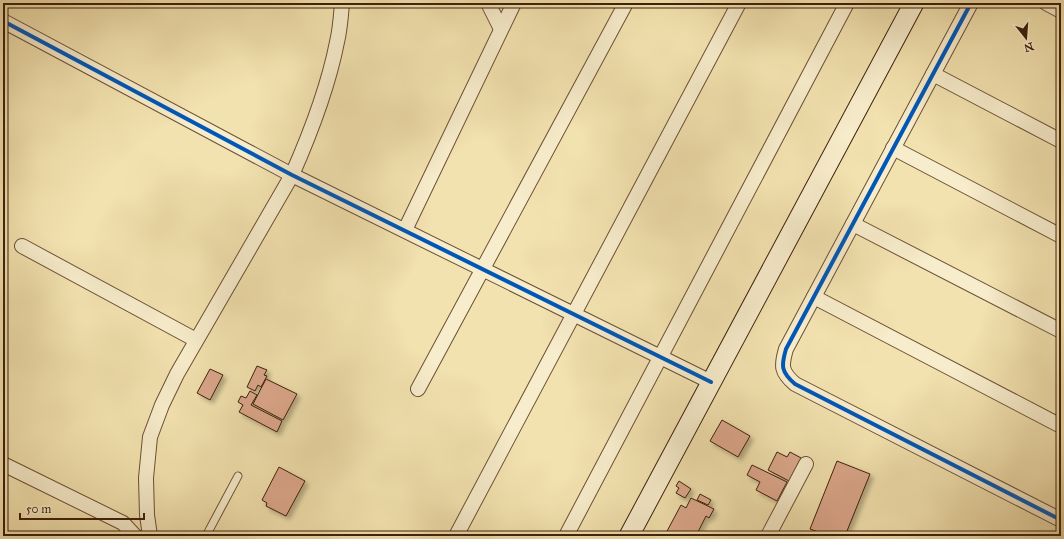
<svg xmlns="http://www.w3.org/2000/svg" width="1064" height="539" font-family="'IM FELL Great Primer',serif">
<defs>
<filter id="shadow"><feDropShadow dx="3.5" dy="3.5" stdDeviation="2" flood-color="#0004"/></filter>
</defs>
<rect width="100%" height="100%" fill="#f2e2af"/>
<filter id="stains"><feTurbulence type="fractalNoise" baseFrequency=".005" numOctaves="4"/><feColorMatrix values="0 0 0 0 .2 0 0 0 0 .09 0 0 0 0 .02 0 0 0 .5 -.17"/></filter>
<radialGradient id="worn" r=".72"><stop offset=".6" stop-color="#630" stop-opacity="0"/><stop offset="1" stop-color="#630" stop-opacity=".3"/></radialGradient>
<!-- building -->
<g fill="#dca78c" stroke="#3e200b" filter="url(#shadow)">
<polygon points="257,366 267,370 264,375 267,376 261,387 258,385 255,391 247,387"/>
<polygon points="210,369 223,375 210,400 197,393"/>
<polygon points="266,379 297,394 283,420 253,404"/>
<polygon points="250,391 257,395 251,405 282,421 277,432 239,412 243,405 238,402 241,396 246,398"/>
<polygon points="722,420 750,436 738,457 710,441"/>
<polygon points="777,452 787,457 790,452 801,458 789,481 768,470"/>
<polygon points="837,461 870,474 845,536 829,536 810,529"/>
<polygon points="752,465 787,482 777,501 756,490 760,482 747,475"/>
<polygon points="279,467 305,481 286,516 266,506 267,503 262,500"/>
<polygon points="679,481 691,489 685,498 676,493 679,488 676,486"/>
<polygon points="700,494 711,500 708,505 697,500"/>
<polygon points="691,498 714,509 709,518 706,516 696,536 672,536 666,533 681,505 686,508"/>
</g>
<g fill="none" stroke-linecap="round" stroke-linejoin="round">
<!-- lane casing -->
<g stroke="#6b5034" stroke-width="9">
<polyline id="lane" points="206,536 238,476"/>
</g>
<!-- street casing -->
<g stroke="#6b5034" stroke-width="16">
<g id="street">
<polyline points="488,3 501,29"/>
<path d="M 971,3 L 786,349 C 781,366 781,372 795,384 L 1061,520"/>
<polyline points="1046,3 1061,11"/>
<polyline points="3,21 292,175 711,382"/>
<polyline points="933,74 1061,141"/>
<polyline points="893,148 1061,236"/>
<polyline points="853,224 1061,331"/>
<polyline points="405,230 514,3"/>
<polyline points="22,246 196,340"/>
<polyline points="814,297 1061,426"/>
<polyline points="418,389 626,3"/>
<polyline points="3,464 123,523 135,536"/>
<path d="M 150,536 L 147,515 L 146,478 L 150,437 L 162,405 L 177,374 L 292,175 C 311,132 328,88 337,42 C 340,30 341,16 342,3"/>
<polyline points="456,536 739,3"/>
<polyline points="566,536 847,3"/>
<polyline points="768,536 806,464"/>
</g>
</g>
<!-- secondary casing -->
<g stroke="#3e200b" stroke-width="21">
<polyline id="secondary" points="629,536 914,3"/>
</g>
<!-- lane -->
<use href="#lane" stroke="#f7eccb" stroke-width="7"/>
<!-- street -->
<use href="#street" stroke="#f7eccb" stroke-width="14"/>
<!-- secondary -->
<use href="#secondary" stroke="#f7eccb" stroke-width="19"/>
<!-- cycleway casing -->
<g stroke="#f7eccb" stroke-width="6">
<g id="cycleway">
<path d="M 971,3 L 786,349 C 781,366 781,372 795,384 L 1061,520"/>
<polyline points="3,21 292,175 711,382"/>
</g>
</g>
<!-- cycleway -->
<use href="#cycleway" stroke="#0057b8" stroke-width="4"/>
</g>
<!-- margin -->
<rect width="1064" height="539" fill="none" stroke="#f2e2af" stroke-width="16"/>
<rect x="4" y="4" width="1056" height="531" fill="none" stroke="#3e200b" stroke-width="2"/>
<rect x="8" y="8" width="1048" height="523" fill="none" stroke="#3e200b"/>
<!-- north arrow -->
<g transform="translate(1026 38) rotate(163)" stroke="#f7eccb" stroke-width="3" paint-order="stroke">
<path d="M0-3L7 15L0 10L-7 15Z" fill="#3e200b"/>
<text y="-6" font-size="11" font-weight="bold" text-anchor="middle" fill="#3e200b">N</text>
</g>
<!-- scale -->
<path d="M20 513v6h124v-6" fill="none" stroke="#3e200b" stroke-width="2"/>
<text x="26" y="513" font-size="12" fill="#3e200b" stroke="#f7eccb" stroke-width="3" paint-order="stroke">50 m</text>
<rect width="100%" height="100%" filter="url(#stains)"/>
<rect width="100%" height="100%" fill="url(#worn)"/>
</svg>
